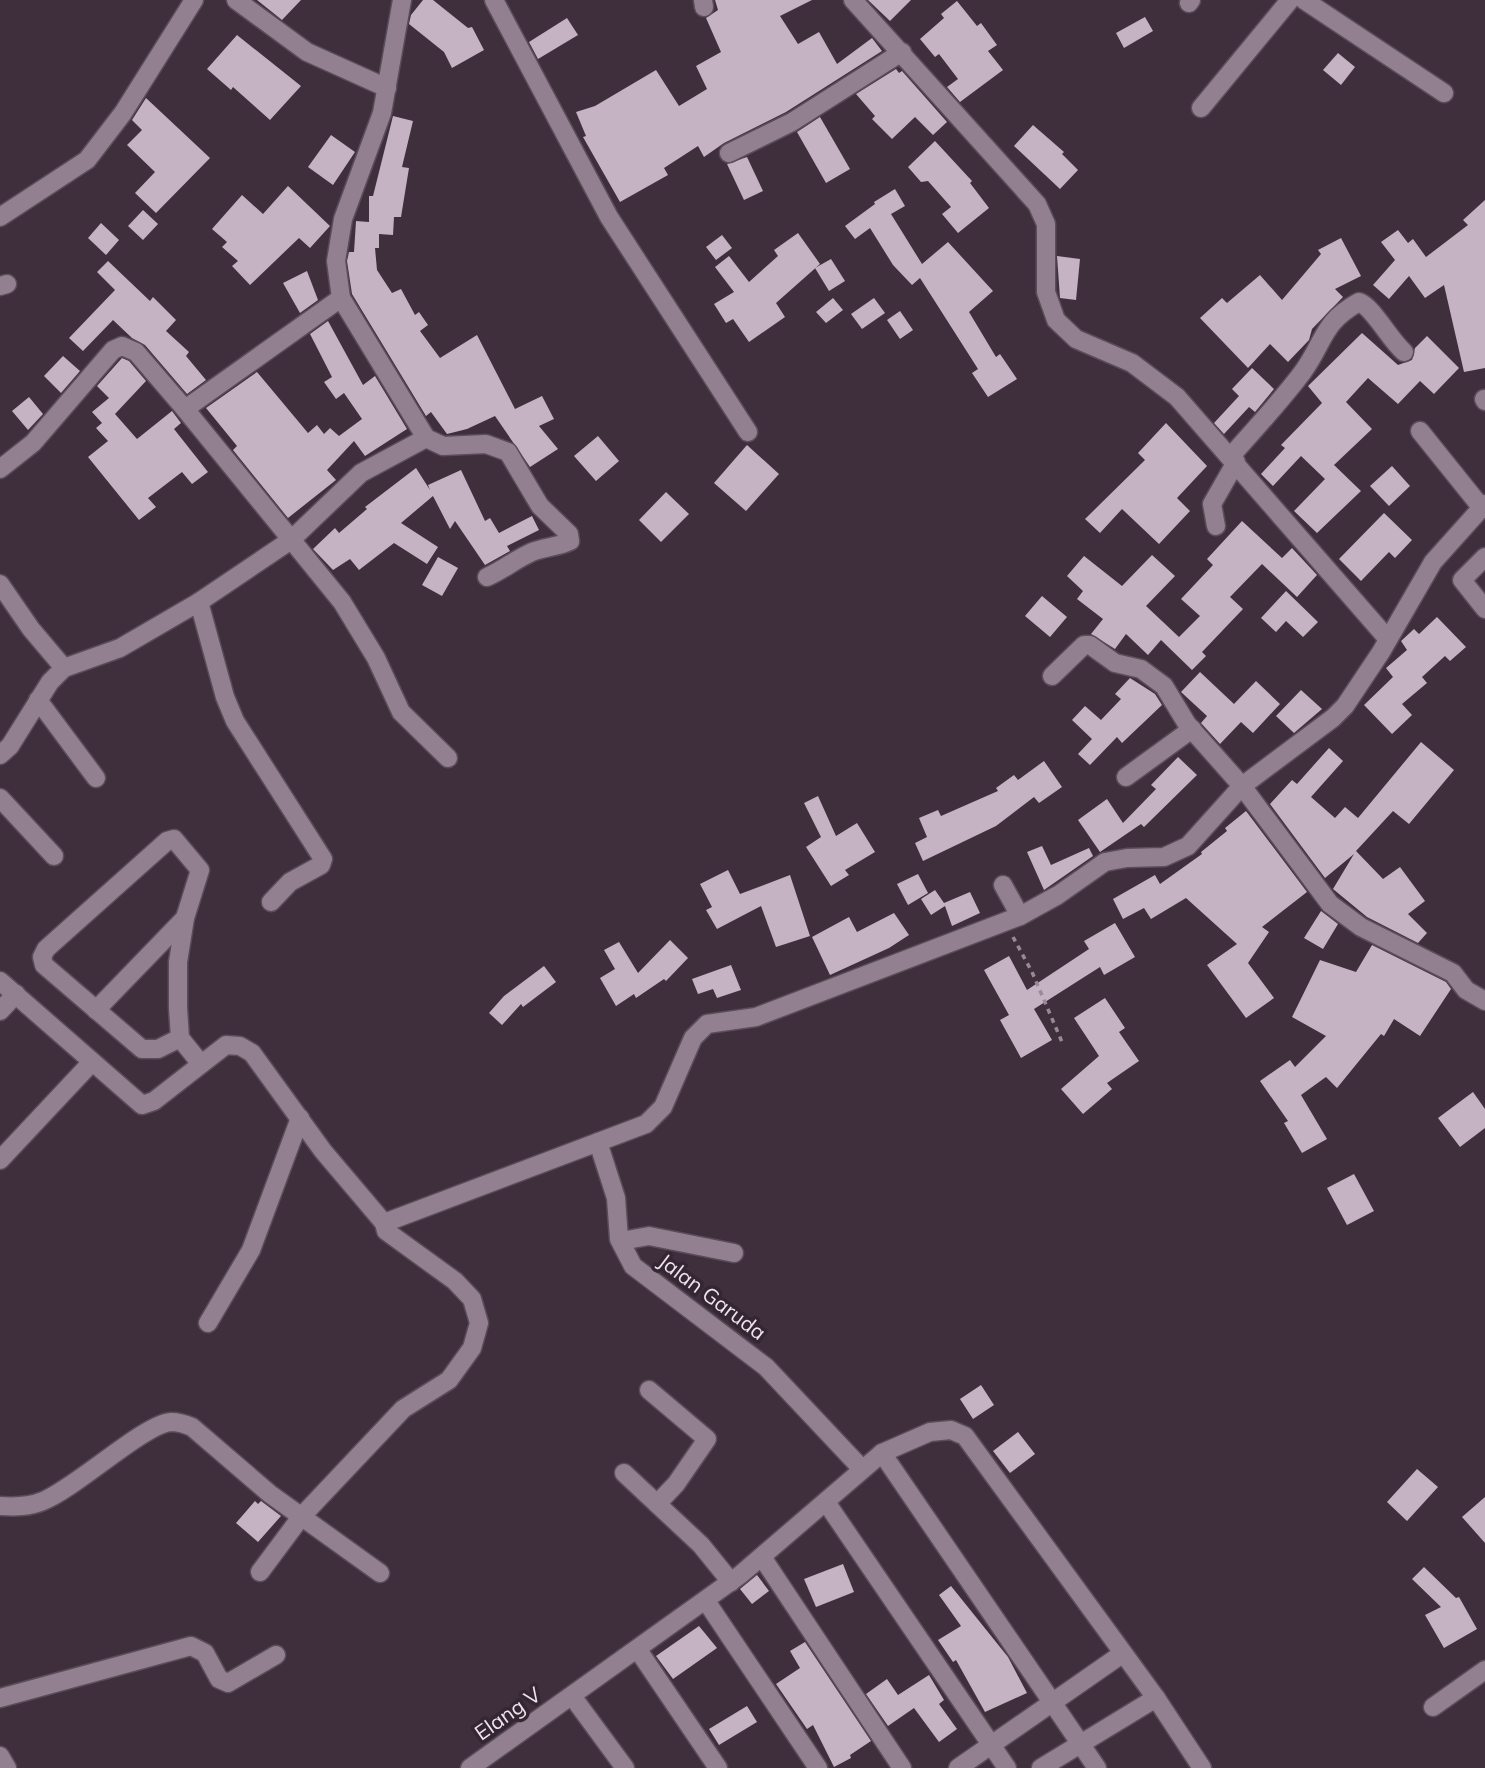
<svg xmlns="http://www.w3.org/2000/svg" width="1485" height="1768" font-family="Mulish,sans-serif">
<rect width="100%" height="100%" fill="#3f2f3d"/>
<!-- building -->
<g fill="#c5b2c3">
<polygon points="257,0 301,0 282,20"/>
<polygon points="423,0 433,0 468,28 472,27 484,50 452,68 444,52 409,24 411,15"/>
<polygon points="715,0 812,0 780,16 798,44 819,32 837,64 872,38 882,51 786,112 724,143 704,157 698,146 664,168 668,175 620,202 583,137 586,136 576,112 595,106 656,70 679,106 707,89 696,66 721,52 706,18 718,10"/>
<polygon points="868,0 911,0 890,21"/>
<polygon points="957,1 977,26 981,23 997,45 988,51 1003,70 960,102 947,87 958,79 939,54 935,57 920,39 944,18 941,14"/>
<polygon points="1145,17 1153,31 1124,48 1116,33"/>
<polygon points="567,18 578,35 538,59 529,42"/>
<polygon points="237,35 301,86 270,120 233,87 231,90 207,69"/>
<polygon points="1338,53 1355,67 1341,85 1323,70"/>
<polygon points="896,69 899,73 902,71 947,122 933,135 915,117 892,139 872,119 875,116 856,94"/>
<polygon points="146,98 210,158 156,213 135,193 155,172 127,145 142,130 132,120"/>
<polygon points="393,116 413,121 402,167 409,168 401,217 394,217 393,235 379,234 379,248 375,248 377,270 392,293 401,289 415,315 419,312 428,325 420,331 440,358 477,335 515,409 542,396 554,419 539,426 558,449 530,467 495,416 467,429 447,434 431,412 426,416 352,294 347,261 349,252 354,252 356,221 369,222 369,196 373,196"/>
<polygon points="820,117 850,169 826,183 797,132"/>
<polygon points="1033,125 1064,152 1062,154 1078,170 1060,189 1014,146"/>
<polygon points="331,135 355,152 333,185 308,167"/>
<polygon points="935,141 972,181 970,183 989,208 958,233 942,214 951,207 928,181 921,182 908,167"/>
<polygon points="747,157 763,191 744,200 727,164"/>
<polygon points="288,186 330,226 310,248 299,238 250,285 232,266 238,261 222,247 227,242 212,229 242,195 263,214"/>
<polygon points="895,189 905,206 891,214 922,264 948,242 993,291 969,312 996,357 1000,354 1017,379 988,397 972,373 978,369 920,278 912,285 893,265 870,228 855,239 845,226 875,204 874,202"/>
<polygon points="1485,200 1485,368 1464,372 1444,285 1425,298 1409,276 1389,299 1373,285 1395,260 1381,242 1398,230 1408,243 1413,239 1426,257 1468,225 1463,220"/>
<polygon points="143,210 158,224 143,240 128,226"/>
<polygon points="101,223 119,240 106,255 88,238"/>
<polygon points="798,233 820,264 776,303 785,317 749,342 733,319 726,323 714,304 734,292 715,267 729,256 749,282 778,256 774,250"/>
<polygon points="722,235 732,248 716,260 706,247"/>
<polygon points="1341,238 1361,276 1335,289 1343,297 1312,329 1309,340 1288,362 1270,344 1248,368 1200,318 1222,298 1227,303 1260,275 1282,300 1321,254 1318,250"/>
<polygon points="1057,256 1080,259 1076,300 1060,298"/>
<polygon points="831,259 845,281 829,291 815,268"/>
<polygon points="108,261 150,301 153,297 176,320 166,331 189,352 186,356 206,380 187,394 145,345 132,338 113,320 83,351 69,338 115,290 97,272"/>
<polygon points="307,271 318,300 300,313 283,283"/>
<polygon points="833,298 843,310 826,323 816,312"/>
<polygon points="874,298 885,313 862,329 851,314"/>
<polygon points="900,311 913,330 900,339 887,320"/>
<polygon points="328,321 363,385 375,376 407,429 365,456 354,441 327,470 336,480 288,518 233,450 237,446 206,408 257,372 308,433 317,425 324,434 330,428 339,436 362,419 344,393 336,399 324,382 332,377 310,334"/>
<polygon points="1362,333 1398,365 1412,360 1415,348 1427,336 1459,368 1434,394 1420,381 1398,404 1368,378 1346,402 1372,429 1334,465 1361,491 1317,533 1294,511 1325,479 1301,456 1273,486 1261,474 1285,448 1281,445 1322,403 1308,386"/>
<polygon points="63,356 80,371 61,393 44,376"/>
<polygon points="122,358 129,361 146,381 115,414 137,439 172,411 181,423 174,429 208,472 192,484 182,472 148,498 156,507 139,520 88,457 108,441 96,428 102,423 92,412 109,398 97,386"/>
<polygon points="1252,368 1274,389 1255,412 1249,407 1224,434 1214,423 1239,396 1232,389"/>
<polygon points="29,397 43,414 28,430 12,411"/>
<polygon points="1166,423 1207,466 1177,498 1190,511 1159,544 1122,509 1100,533 1085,519 1145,460 1138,453"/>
<polygon points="598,436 619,461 596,481 574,456"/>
<polygon points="747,445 779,474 746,511 714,483"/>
<polygon points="1392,466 1410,486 1389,506 1370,486"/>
<polygon points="416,468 430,490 428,485 461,470 485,521 490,518 499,533 532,516 539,530 507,546 510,551 485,565 455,521 450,529 433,496 401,523 438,547 427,564 394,543 359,570 350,559 333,570 313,549 335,528 339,533 367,509 365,507"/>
<polygon points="666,492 689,514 661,542 639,520"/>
<polygon points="1384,513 1412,540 1395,558 1389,552 1361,581 1339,559"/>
<polygon points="1242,521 1282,558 1292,548 1317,575 1297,597 1262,564 1230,597 1243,609 1202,652 1206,656 1192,670 1161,640 1148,655 1126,634 1115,649 1091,634 1103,619 1077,599 1083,591 1067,576 1084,556 1122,586 1152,555 1175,576 1146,606 1179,637 1200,616 1181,599 1213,565 1207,559"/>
<polygon points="438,557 458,568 442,596 422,585"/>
<polygon points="1286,591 1318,622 1303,637 1286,621 1276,632 1261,618"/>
<polygon points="1042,596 1067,617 1050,637 1025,616"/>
<polygon points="1437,617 1466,647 1450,661 1445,656 1422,677 1427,683 1402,704 1412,715 1392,734 1364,705 1393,677 1386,668 1407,650 1401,641 1414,629 1419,634"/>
<polygon points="1200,672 1234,704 1256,681 1280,704 1253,733 1241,722 1220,744 1201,723 1207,716 1181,692"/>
<polygon points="1130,678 1155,694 1162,705 1122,743 1117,737 1090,765 1078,754 1092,739 1072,720 1085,706 1101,720 1121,699 1115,694"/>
<polygon points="1301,690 1322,709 1294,733 1276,716"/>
<polygon points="1421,742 1454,770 1409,824 1393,811 1356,851 1383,879 1400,867 1425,901 1408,914 1427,933 1418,943 1367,917 1333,889 1354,854 1325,878 1270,804 1292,780 1297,784 1329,748 1343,761 1311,797 1335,818 1345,807 1358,818"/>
<polygon points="1178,757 1197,775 1144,827 1141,824 1100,852 1078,820 1107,799 1123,823 1156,789 1151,785"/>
<polygon points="1044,761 1062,787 1039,803 1034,797 996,826 923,861 915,843 927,837 919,818 938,810 941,816 998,791 996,788 1014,775 1018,780"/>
<polygon points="818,796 836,836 857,823 875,852 845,870 849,875 831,886 806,847 821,837 804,803"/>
<polygon points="1246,811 1307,892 1262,927 1269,932 1248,963 1274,998 1246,1018 1207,965 1237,944 1186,898 1151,919 1144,908 1123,919 1113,899 1155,875 1160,884 1202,854 1201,852 1227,831 1225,828"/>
<polygon points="1042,846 1051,865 1089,848 1093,856 1044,890 1027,852"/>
<polygon points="728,870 740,894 790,875 810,936 776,947 761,906 717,929 706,910 712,907 700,884"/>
<polygon points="918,874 928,893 908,905 897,884"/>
<polygon points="935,890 944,903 970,892 980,913 952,926 945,906 931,915 921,899"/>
<polygon points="1321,911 1338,924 1323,949 1304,938"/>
<polygon points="894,913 909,935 889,948 830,975 812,937 849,917 857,932"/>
<polygon points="1115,923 1135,957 1104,975 1100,967 1034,1009 1052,1040 1021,1058 1000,1020 1009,1015 984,970 1009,956 1027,990 1089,949 1084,941"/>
<polygon points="670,940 688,958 666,981 664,979 636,998 634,994 616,1006 600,978 615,969 604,950 619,942 638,973"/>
<polygon points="1372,945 1446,982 1451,989 1420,1036 1394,1019 1384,1036 1381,1034 1337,1088 1326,1077 1301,1095 1327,1139 1302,1153 1284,1123 1288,1121 1260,1081 1290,1060 1295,1067 1326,1036 1292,1017 1320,960 1356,972"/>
<polygon points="731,965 741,990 717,998 713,989 698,994 692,979"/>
<polygon points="544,966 556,982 523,1007 521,1004 502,1025 489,1013 504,996"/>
<polygon points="1105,998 1125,1028 1119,1032 1139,1061 1107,1083 1112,1089 1083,1114 1061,1089 1099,1056 1074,1018"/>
<polygon points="1473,1092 1485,1109 1485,1128 1460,1147 1438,1118"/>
<polygon points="1354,1174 1374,1211 1347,1225 1327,1188"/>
<polygon points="981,1385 994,1405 973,1419 960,1399"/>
<polygon points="1018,1432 1035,1454 1010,1473 993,1451"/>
<polygon points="1417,1469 1438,1487 1407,1521 1387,1502"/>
<polygon points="1485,1497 1485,1543 1462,1517"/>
<polygon points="255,1501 258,1504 261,1501 281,1516 258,1542 236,1523"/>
<polygon points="843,1564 854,1592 816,1607 804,1579"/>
<polygon points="1424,1567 1456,1598 1459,1597 1477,1629 1444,1648 1425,1615 1441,1607 1412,1579"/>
<polygon points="757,1575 769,1591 752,1604 740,1589"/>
<polygon points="951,1586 1008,1657 1027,1693 985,1712 956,1660 953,1662 938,1640 961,1626 939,1595"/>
<polygon points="699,1626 717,1648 673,1679 656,1656"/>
<polygon points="805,1642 871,1741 850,1755 851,1758 834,1767 813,1725 807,1729 776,1684 800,1668 790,1651"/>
<polygon points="929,1675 944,1700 939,1704 957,1729 939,1742 914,1708 888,1726 866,1694 887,1679 898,1695"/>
<polygon points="747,1706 757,1722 719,1745 709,1729"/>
</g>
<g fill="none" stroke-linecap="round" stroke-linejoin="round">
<!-- minor casing -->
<g stroke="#5a4c58" stroke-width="21">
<g id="minor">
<polyline points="236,0 307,52 387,88"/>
<path d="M 402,0 L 382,113 L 343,219 L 336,261 L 341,298 L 426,438 L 443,446 L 486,444 L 508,452 L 540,506 L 569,534 L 570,541 C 558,547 544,547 532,552 C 516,559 503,570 487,577"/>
<polyline points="494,0 609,217 748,432"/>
<polyline points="703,0 704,7"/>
<polyline points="853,0 1037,204 1046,224 1046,292 1056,320 1076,339 1132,363 1177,397 1387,638"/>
<polyline points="1304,0 1444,93"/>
<polyline points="1189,3 1191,0"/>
<polyline points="1201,108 1290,0"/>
<polyline points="729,153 792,122 902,52"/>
<polyline points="0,217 87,160 123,113 194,0"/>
<polyline points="0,286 7,284"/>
<polyline points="341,298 185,409 342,602 376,658 401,712 448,758"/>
<polyline points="1484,399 1485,401"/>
<polyline points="1420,431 1481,507"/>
<path d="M 1231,456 C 1255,429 1280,402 1302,373 C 1325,342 1321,323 1359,302 C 1373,307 1389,339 1404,352"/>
<polyline points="0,469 33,443 113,350 122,346 136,352 185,409"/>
<polyline points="1216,526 1212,504 1236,462"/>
<polyline points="1485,557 1462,580 1485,609"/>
<polyline points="0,584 31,629 64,668"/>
<polyline points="199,602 225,697 235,721 323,859 321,865 290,882 271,902"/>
<polyline points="1052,676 1084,645 1090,645 1115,663 1141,669 1164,686 1187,724 1242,786 1330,904 1361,927 1453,973 1466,990 1485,1001"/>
<polyline points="38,700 96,778"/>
<polyline points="0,755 10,746 50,682 64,668 120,648 199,602 291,540 361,473 426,438"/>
<polyline points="1126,777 1192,729"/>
<polyline points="0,798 54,856"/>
<polyline points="1003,885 1020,916"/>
<polyline points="0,981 142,1105 154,1101 226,1045 240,1046 252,1053 323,1151 384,1223 386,1231 455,1281 472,1299 479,1323 472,1348 449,1380 403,1409 301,1517 260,1572"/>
<polyline points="96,1010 185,918"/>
<polyline points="0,1011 16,994"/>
<polyline points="180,1038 158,1049 142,1049 44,965 42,957 46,949 167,841 174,839 200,870 185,918 178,962 178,1008 180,1038 201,1064"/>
<polyline points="598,1142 616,1198 619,1239 633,1266 766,1367 862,1469"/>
<polyline points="0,1160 91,1063"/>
<polyline points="384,1223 646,1124 663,1107 693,1038 707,1024 756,1017 1020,916 1058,895 1105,862 1127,858 1164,857 1188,846 1242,786 1333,718 1345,706 1381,652 1433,562 1485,504"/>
<polyline points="621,1241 649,1236 734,1253"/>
<polyline points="208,1323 251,1250 300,1118"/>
<polyline points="649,1390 707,1439 676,1484 657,1504"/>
<polyline points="882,1453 1097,1768"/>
<polyline points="624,1473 701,1545 731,1582"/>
<polyline points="826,1502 1007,1768"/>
<path d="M 0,1506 C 15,1507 29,1507 43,1501 C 76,1488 144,1424 171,1422 C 179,1422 185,1424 192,1427 L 270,1494 L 380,1573"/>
<polyline points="762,1557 902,1768"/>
<polyline points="706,1601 818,1768"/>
<polyline points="638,1650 718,1768"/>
<polyline points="572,1696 625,1768"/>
<polyline points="0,1698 191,1646 205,1653 219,1679 228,1683 276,1655"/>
<polyline points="1433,1707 1485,1670"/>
<polyline points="0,1756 7,1768"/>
<polyline points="470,1768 740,1575 882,1453 930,1432 951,1430 965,1436 1156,1698 1202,1768"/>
<polyline points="958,1768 1122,1654"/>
<polyline points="1041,1768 1156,1698"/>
</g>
</g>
<!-- path -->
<polyline stroke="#978a95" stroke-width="3.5" stroke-dasharray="5 5" stroke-linecap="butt" points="1013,937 1032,972 1062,1042"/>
<!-- minor -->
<use href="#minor" stroke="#928090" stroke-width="18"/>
</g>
<g text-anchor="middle" stroke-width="7" stroke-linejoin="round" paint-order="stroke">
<!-- street labels -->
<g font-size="21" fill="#efe4ed" stroke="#352633">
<text transform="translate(712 1297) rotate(37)" y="7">Jalan Garuda</text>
<text transform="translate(508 1714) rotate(-35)" y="7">Elang V</text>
</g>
</g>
</svg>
